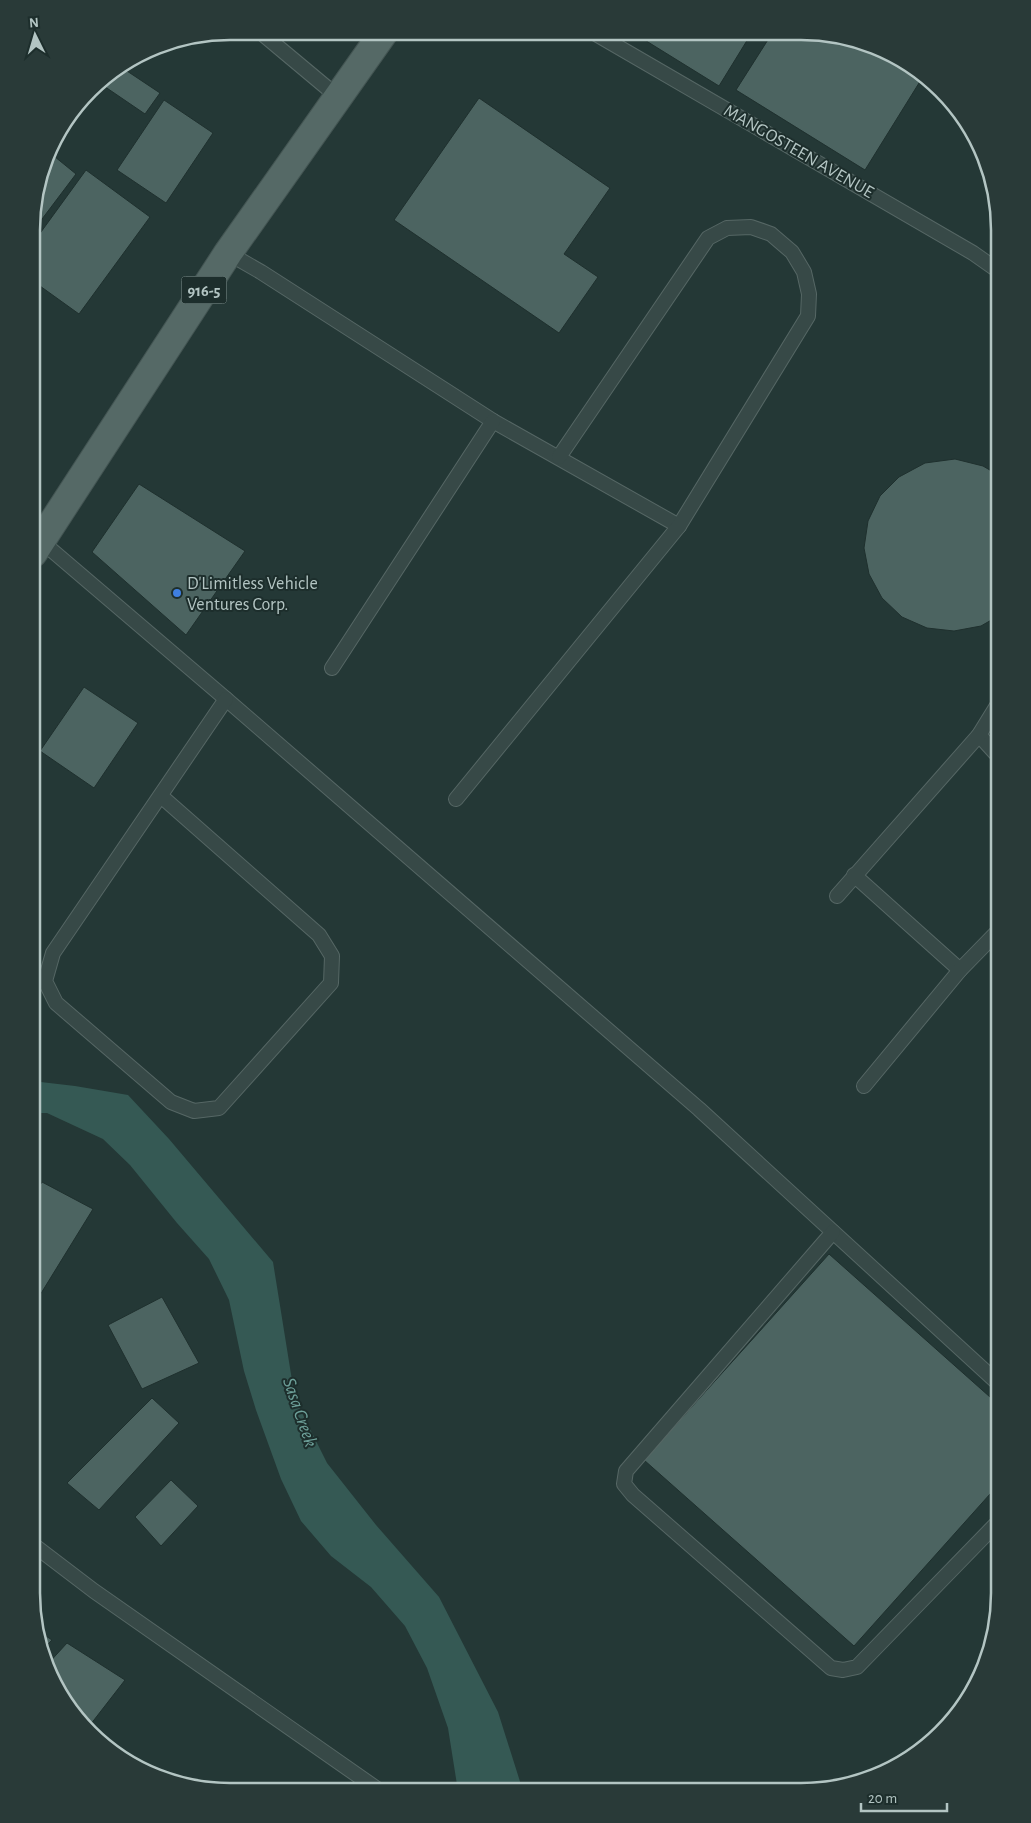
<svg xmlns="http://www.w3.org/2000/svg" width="1031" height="1823" font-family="'Alegreya Sans',sans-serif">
<rect width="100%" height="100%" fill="#243836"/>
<!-- water -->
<polygon fill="#355954" points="32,1081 75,1086 128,1095 169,1139 273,1262 295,1399 327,1463 376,1525 439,1597 498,1712 523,1791 458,1791 448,1728 427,1668 405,1626 371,1587 331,1556 301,1521 281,1479 256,1410 244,1371 229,1300 209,1259 177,1223 130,1165 103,1139 47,1113 32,1113"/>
<!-- building -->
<g fill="#4c6461" stroke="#1f302e">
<polygon points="635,34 751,34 719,86"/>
<polygon points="771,35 839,35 889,52 924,75 865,170 736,90"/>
<polygon points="121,67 160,93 145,114 98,82"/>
<polygon points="479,98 610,188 564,254 598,277 559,333 394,220"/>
<polygon points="164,100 213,133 166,203 117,170"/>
<polygon points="49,152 76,174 33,231 33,205"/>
<polygon points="86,170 150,217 79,314 33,281 33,243"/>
<polygon points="955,459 983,466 1000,476 1000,615 981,626 954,631 927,628 902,617 882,598 869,574 864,548 868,521 880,496 899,477 925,463"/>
<polygon points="139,484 245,551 186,635 92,552"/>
<polygon points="84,687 138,723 94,788 40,751"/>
<polygon points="42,1182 93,1209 32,1308 32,1197"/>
<polygon points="829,1254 999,1405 999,1484 854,1646 644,1460"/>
<polygon points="162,1297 199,1363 142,1389 108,1325"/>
<polygon points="152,1398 179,1423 99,1510 67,1483"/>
<polygon points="171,1480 198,1506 161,1546 135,1517"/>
<polygon points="37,1630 52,1640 41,1651"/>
<polygon points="67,1643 125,1680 87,1729 65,1704 46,1666"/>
</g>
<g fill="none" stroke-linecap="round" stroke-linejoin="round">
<!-- service casing -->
<g stroke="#566765" stroke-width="16">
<g id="service">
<polyline points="259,31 338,97"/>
<polyline points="596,34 973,253 1000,272"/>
<polyline points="228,253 261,272 493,421 679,526"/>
<polyline points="41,541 226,699 699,1109 999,1384"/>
<polyline points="332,668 493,421"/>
<polyline points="979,735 1000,758"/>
<polyline points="161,796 319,935 332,956 331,983 219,1108 194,1111 171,1102 56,1003 45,981 53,953 226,699"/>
<polyline points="456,799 679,526 808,316 809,294 804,272 792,252 771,234 751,227 727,228 708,238 559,457"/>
<polyline points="854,875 960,970"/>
<polyline points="837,896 979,735 1000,701"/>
<polyline points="864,1086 960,970 1000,929"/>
<polyline points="833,1232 626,1471 624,1484 633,1495 831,1668 843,1670 857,1667 999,1521"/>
<polyline points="31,1543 94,1591 380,1791"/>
</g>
</g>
<!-- primary casing -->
<g stroke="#445553" stroke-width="30">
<polyline id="primary" points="33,553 228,253 384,32"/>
</g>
<!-- service -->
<use href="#service" stroke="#374947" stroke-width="14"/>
<!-- primary -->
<use href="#primary" stroke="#556966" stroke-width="28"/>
</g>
<!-- markers -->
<circle fill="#3f7fe0" stroke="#1d2e2c" stroke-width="2" cx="177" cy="593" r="5"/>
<g text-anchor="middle" stroke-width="4" stroke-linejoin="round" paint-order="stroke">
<!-- shield labels -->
<rect fill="#1d2e2c" stroke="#869896" stroke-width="1" x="181.5" y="276.5" width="45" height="27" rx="4"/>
<g font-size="16" font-weight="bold" fill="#b3c5c3">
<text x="204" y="296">916-5</text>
</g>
<!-- street labels -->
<g font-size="18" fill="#b3c5c3" stroke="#1d2e2c">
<text transform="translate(799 151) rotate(30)" y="6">MANGOSTEEN AVENUE</text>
</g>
<!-- poi labels -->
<g font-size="18" fill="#b3c5c3" stroke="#1d2e2c" text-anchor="start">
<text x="187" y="589">D'Limitless Vehicle<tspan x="187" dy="21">Ventures Corp.</tspan></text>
</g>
<!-- water labels -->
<g font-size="19" font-style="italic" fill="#6ea19a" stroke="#1d2e2c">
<text transform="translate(301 1412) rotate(71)" y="7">Sasa Creek</text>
</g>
</g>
<!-- crop -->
<path d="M0 0H1031V1823H0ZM230 40H801A190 190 0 0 1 991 230V1593A190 190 0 0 1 801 1783H230A190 190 0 0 1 40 1593V230A190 190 0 0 1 230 40Z" fill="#293a38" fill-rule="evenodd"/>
<path fill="none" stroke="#b3c5c3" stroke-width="2.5" d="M230 40H801A190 190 0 0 1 991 230V1593A190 190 0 0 1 801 1783H230A190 190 0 0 1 40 1593V230A190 190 0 0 1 230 40Z"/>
<!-- north arrow -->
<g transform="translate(35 35) rotate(355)" stroke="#1d2e2c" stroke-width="4" paint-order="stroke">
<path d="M0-4L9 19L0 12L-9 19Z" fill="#b3c5c3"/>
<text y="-8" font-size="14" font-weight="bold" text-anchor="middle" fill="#b3c5c3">N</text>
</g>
<!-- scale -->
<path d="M861 1803v8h86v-8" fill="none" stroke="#b3c5c3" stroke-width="2.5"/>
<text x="868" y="1803" font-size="15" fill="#b3c5c3" stroke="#1d2e2c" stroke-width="4" paint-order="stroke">20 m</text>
</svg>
